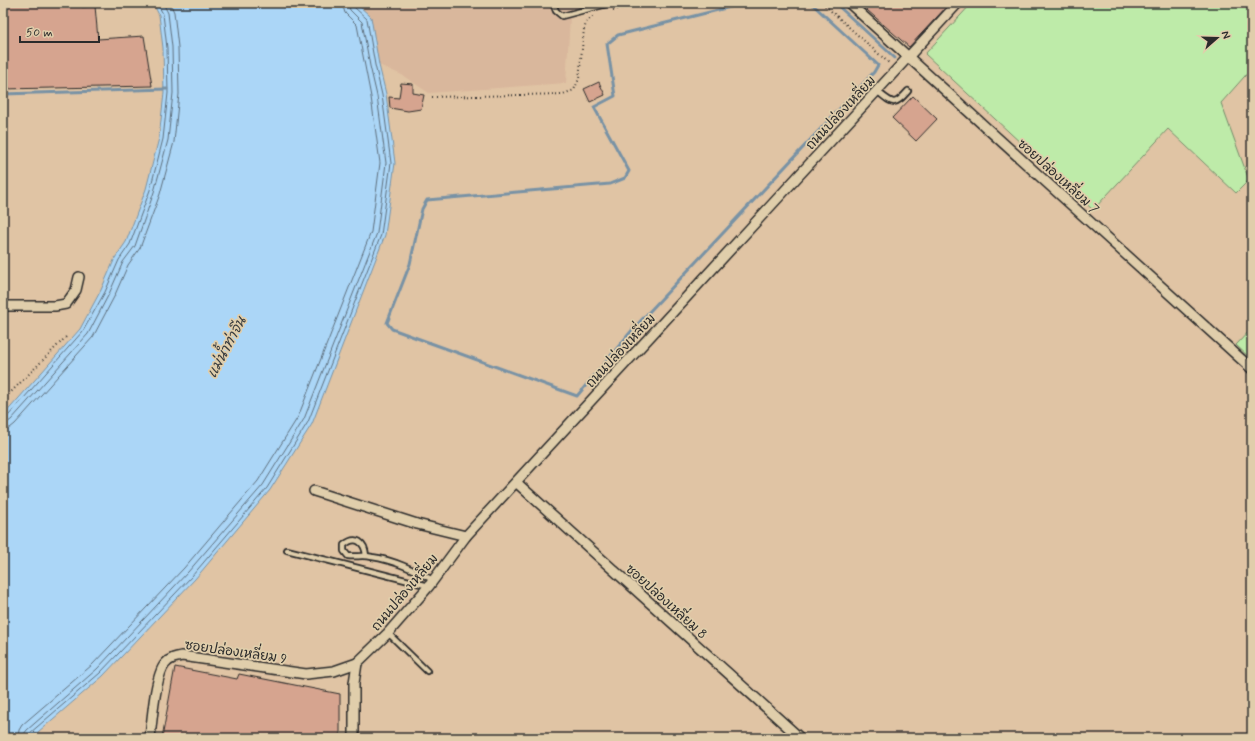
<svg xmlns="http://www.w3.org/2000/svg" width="1255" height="741" font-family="Mynerve,'Playpen Sans Thai',sans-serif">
<rect width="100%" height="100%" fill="#e0c4a4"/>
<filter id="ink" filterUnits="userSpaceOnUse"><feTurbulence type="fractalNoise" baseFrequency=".025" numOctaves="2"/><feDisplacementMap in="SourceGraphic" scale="8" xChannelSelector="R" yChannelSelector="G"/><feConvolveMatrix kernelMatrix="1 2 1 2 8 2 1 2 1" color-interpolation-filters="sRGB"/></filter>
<g filter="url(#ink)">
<!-- built -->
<polygon fill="#d9b79c" points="356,3 625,3 570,17 566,83 429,93 402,75 379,65 371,17"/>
<!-- green -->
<g fill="#beeba9" stroke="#748b6a">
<polygon points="972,3 1252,3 1252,68 1221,103 1249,180 1236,193 1168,129 1093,210 925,54"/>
<polygon points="1252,328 1252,360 1236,345"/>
</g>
<!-- water -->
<polygon fill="#abd6f7" stroke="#7892a5" points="153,3 356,3 371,17 379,65 386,94 395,163 385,235 312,424 270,490 195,579 103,676 31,738 3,738 3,416 80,329 101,290 115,258 126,242 146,189 159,138 164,93 163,48 159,15"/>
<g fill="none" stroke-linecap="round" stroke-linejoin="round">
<!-- shore -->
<g stroke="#5e6f7d" stroke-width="1">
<polyline points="3,418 8,416 83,331 105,292 119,260 130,244 150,190 163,139 168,93 167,48 163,14 157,3"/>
<polyline points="3,423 8,422 11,420 88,334 109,294 123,262 135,246 154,192 168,140 173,93 172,47 168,13 163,3"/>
<polyline points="3,429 10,428 15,424 93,337 114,297 128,265 140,248 160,194 174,142 179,94 178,47 174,12 170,3"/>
<polyline points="18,738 19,730 22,725 92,665 184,568 258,481 298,417 371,232 380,163 371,97 357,25 345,13 342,3"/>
<polyline points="24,738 24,734 27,730 97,669 188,572 263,485 304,419 377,233 386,163 377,96 370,66 362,22 350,10 348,3"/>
<polyline points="29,738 30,733 100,673 192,576 267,488 308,422 381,235 391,163 382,95 375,65 367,19 354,7 353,3"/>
</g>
<!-- stream -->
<g stroke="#7892a5" stroke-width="3">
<polyline points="746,3 618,35 607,44 615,96 594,107 629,171 625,178 610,184 427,200 422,209 410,264 387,323 392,329 577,396 634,328 874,72 878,65 811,3"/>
<polyline points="835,3 895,58"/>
<polyline points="3,94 167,89"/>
</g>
</g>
<!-- building -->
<g fill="#d6a48f" stroke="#2b2b2b">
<polygon points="3,3 80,3 82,7 95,6 98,39 144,36 152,86 3,89"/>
<polygon points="859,3 950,3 909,47"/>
<polygon points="599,82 605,95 590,102 584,89"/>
<polygon points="401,83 413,84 413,93 424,95 421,109 408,111 390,108 389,97 399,98"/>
<polygon points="913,96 937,119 916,141 892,118"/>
<polygon points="175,667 237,679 239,674 340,694 340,738 162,738"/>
</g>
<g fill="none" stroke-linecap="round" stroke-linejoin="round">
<!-- service casing -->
<g stroke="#2b2b2b" stroke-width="8">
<g id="service">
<polyline points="553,3 556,11 562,16 611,3"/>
<path d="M 877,91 C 893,104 894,107 908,91"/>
<polyline points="287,550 429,586"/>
<path d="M 366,556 C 365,542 356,535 344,545 L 344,551 L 348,556 C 356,557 364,555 372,557 C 394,560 414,570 433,580"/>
<polyline points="388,633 427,671"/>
</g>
</g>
<!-- minor casing -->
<g stroke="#2b2b2b" stroke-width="12">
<g id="minor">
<polyline points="849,3 1252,369"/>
<polyline points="3,306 55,306 66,304 76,290 79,277"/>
<polyline points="517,483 800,738"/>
<polyline points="314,491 417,524 466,536"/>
<path d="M 150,738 C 152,720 155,676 165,664 C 170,658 176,657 182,656 L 306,674 L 334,671 L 357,663"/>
<polyline points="354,738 354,683 357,663 388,633 429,586 466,536 958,3"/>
</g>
</g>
<!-- path -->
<g stroke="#2b2b2b" stroke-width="2" stroke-dasharray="1 3" stroke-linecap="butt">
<polyline points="822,3 890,64"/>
<polyline points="613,10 644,3"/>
<polyline points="432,97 563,94 574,90 579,79 584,29 587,21 594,16"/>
<polyline points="3,400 66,337"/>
</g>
<!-- service -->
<use href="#service" stroke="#e0ceab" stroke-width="4.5"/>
<!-- minor -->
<use href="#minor" stroke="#e0ceab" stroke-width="9"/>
</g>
</g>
<g text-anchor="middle" stroke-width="3.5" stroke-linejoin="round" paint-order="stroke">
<!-- street labels -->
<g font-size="13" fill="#2b2b2b" stroke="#e0ceab">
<text transform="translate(840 112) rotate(-47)" y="5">ถนนปล่องเหลี่ยม</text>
<text transform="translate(1059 176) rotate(42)" y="5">ซอยปล่องเหลี่ยม 7</text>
<text transform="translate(620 350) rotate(-47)" y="5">ถนนปล่องเหลี่ยม</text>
<text transform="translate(404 592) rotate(-50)" y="5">ถนนปล่องเหลี่ยม</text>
<text transform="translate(667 601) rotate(42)" y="5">ซอยปล่องเหลี่ยม 8</text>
<text transform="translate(236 651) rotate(8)" y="5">ซอยปล่องเหลี่ยม 9</text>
</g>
<!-- water labels -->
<g font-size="14" font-style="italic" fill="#383c3f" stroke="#e0ceab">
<text transform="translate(226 347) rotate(-62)" y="5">แม่น้ำท่าจีน</text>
</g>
</g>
<!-- margin -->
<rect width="1255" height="741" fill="none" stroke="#e0ceab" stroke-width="16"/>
<rect x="8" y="8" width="1239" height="725" fill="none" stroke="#2b2b2b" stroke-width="1.5" filter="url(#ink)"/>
<!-- north arrow -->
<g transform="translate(1217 38) rotate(70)" stroke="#e0ceab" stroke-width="3" paint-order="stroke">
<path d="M0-3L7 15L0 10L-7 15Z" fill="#2b2b2b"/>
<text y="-6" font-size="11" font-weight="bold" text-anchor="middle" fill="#2b2b2b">N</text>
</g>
<!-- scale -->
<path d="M20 36v6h79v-6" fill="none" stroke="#2b2b2b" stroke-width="2"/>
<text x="26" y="36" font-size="12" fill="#2b2b2b" stroke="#e0ceab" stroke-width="3" paint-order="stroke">50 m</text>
</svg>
